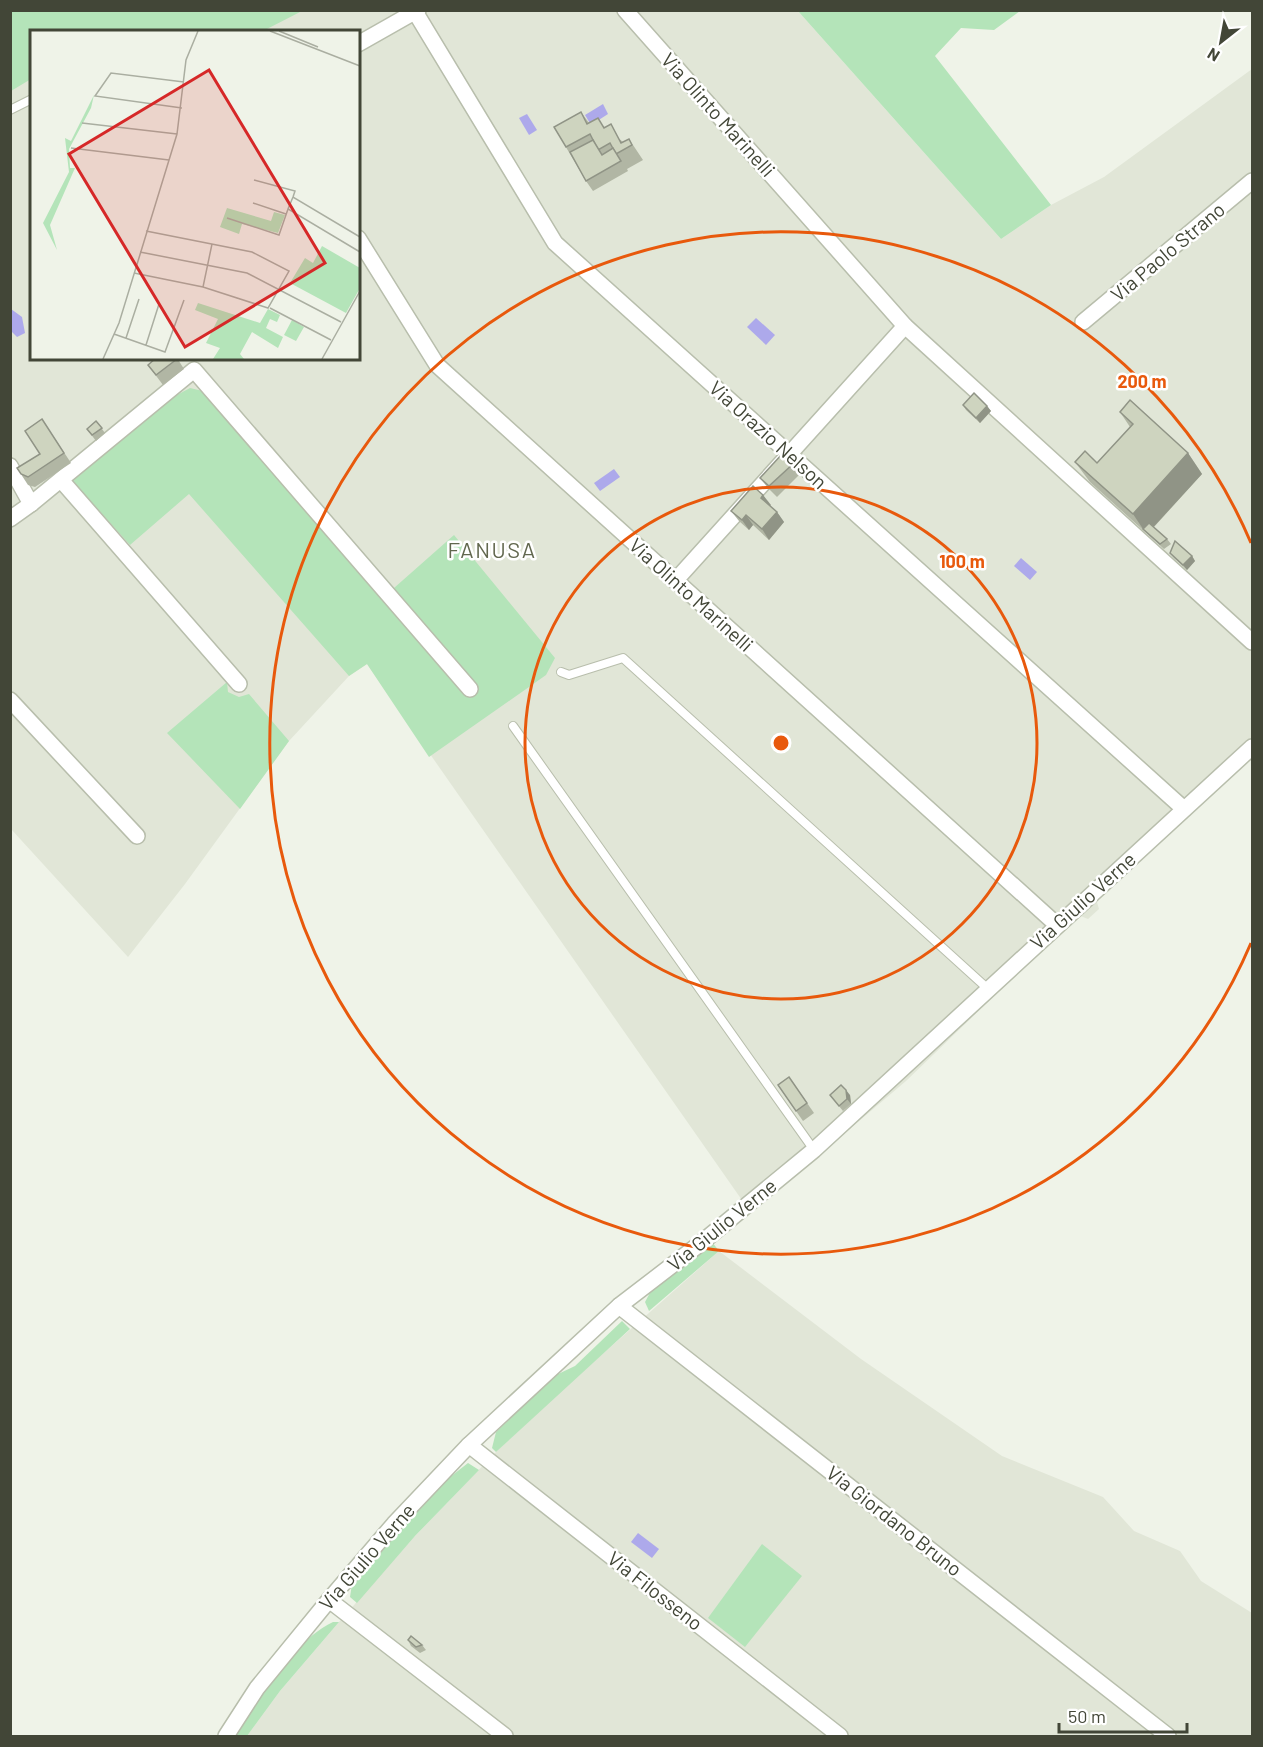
<svg xmlns="http://www.w3.org/2000/svg" width="1263" height="1747" font-family="Barlow,sans-serif">
<rect width="100%" height="100%" fill="#eff3e8"/>
<!-- residential -->
<g fill="#e1e6d7" fill-rule="evenodd">
<path d="M 11,11 L 798,11 L 1001,239 L 1051,205 L 1104,177 L 1252,69 L 1252,757 L 1096,899 L 1099,909 L 1088,919 L 1078,915 L 906,1081 L 751,1213 L 367,664 L 349,676 L 289,741 L 185,884 L 128,957 L 11,829 ZM 32,32 L 358,32 L 358,358 L 32,358 Z"/>
<polygon points="719,1251 861,1359 1002,1456 1103,1497 1134,1531 1180,1551 1201,1581 1252,1613 1252,1736 247,1736 280,1691 339,1622 415,1536 496,1452 563,1389"/>
</g>
<!-- green -->
<g fill="#b4e4b9">
<polygon points="11,10 302,10 302,11 263,31 32,32 31,79 11,91"/>
<polygon points="798,11 1020,11 994,30 961,28 935,56 1051,205 1001,239"/>
<polygon points="190,388 207,392 393,593 394,588 454,535 555,658 546,675 429,757 367,664 349,676 189,494 130,545 71,480 175,396"/>
<polygon points="227,682 228,692 239,697 249,694 289,741 240,809 167,733"/>
<polygon points="712,1242 719,1251 649,1311 645,1302 652,1289"/>
<polygon points="622,1321 630,1329 496,1452 492,1448 496,1432 556,1375 575,1366"/>
<polygon points="468,1463 479,1470 415,1536 357,1603 350,1597 352,1584 445,1481"/>
<polygon points="762,1544 802,1576 745,1647 708,1618"/>
<path d="M 333,1622 L 339,1622 L 280,1691 L 247,1736 L 234,1736 C 257,1702 295,1639 333,1622 Z"/>
</g>
<!-- water -->
<g fill="#ada9eb">
<polygon points="603,104 608,114 591,125 585,115"/>
<polygon points="527,114 537,130 529,135 519,118"/>
<polygon points="11,309 22,317 25,333 17,337 11,331"/>
<polygon points="756,318 775,335 766,345 747,327"/>
<polygon points="614,469 620,477 600,491 594,483"/>
<polygon points="1021,558 1037,572 1030,580 1014,566"/>
<polygon points="638,1533 659,1549 652,1558 631,1542"/>
</g>
<g fill="none" stroke-linecap="round" stroke-linejoin="round">
<!-- lane casing -->
<g stroke="#b8beac" stroke-width="10">
<g id="lane">
<polyline points="10,110 32,99"/>
<polyline points="561,672 569,675 623,658 987,988"/>
<polyline points="513,726 814,1150"/>
</g>
</g>
<!-- street casing -->
<g stroke="#b8beac" stroke-width="18">
<g id="street">
<polyline points="414,10 555,243 1184,809"/>
<polyline points="625,10 905,326 1252,642"/>
<polyline points="358,44 418,10"/>
<polyline points="358,238 437,365 1057,925"/>
<polyline points="1083,322 1252,181"/>
<polyline points="10,466 31,504 10,519"/>
<polyline points="61,480 239,684"/>
<polyline points="31,504 194,370 470,689"/>
<polyline points="675,581 905,326"/>
<polyline points="10,700 137,836"/>
<polyline points="619,1306 1168,1736"/>
<polyline points="469,1445 840,1736"/>
<polyline points="329,1600 505,1736"/>
<polyline points="226,1736 257,1688 329,1600 394,1524 469,1445 619,1306 701,1243 814,1150 1252,747"/>
</g>
</g>
<!-- lane -->
<use href="#lane" stroke="#fff" stroke-width="8"/>
<!-- street -->
<use href="#street" stroke="#fff" stroke-width="15"/>
</g>
<!-- wall -->
<g fill="#b1b6a4">
<polygon points="581,112 589,123 605,127 623,142 629,139 643,160 627,169 628,171 593,191 586,181 554,127"/>
<polygon points="177,358 184,369 163,385 148,365"/>
<polygon points="963,405 987,406 991,411 980,423 966,410"/>
<polygon points="1120,412 1188,453 1202,474 1154,527 1167,539 1171,544 1164,549 1090,482 1075,462 1097,463 1130,427"/>
<polygon points="42,419 71,463 35,487 28,485 17,468 40,454"/>
<polygon points="96,421 105,433 96,441 87,429"/>
<polygon points="794,463 801,473 777,497 768,488 760,478"/>
<polygon points="763,495 770,506 777,512 784,522 769,540 753,525 749,530 739,521 731,511"/>
<polygon points="1170,553 1192,556 1195,561 1187,570 1174,558"/>
<polygon points="789,1077 814,1113 803,1121 778,1085"/>
<polygon points="830,1095 850,1095 851,1104 843,1111"/>
<polygon points="408,1640 422,1645 426,1650 420,1653 411,1646"/>
</g>
<!-- shaded-wall -->
<g fill="#909486">
<polygon points="987,406 991,411 980,423 976,418"/>
<polygon points="1188,453 1202,474 1148,533 1143,529 1133,514"/>
<polygon points="763,495 771,505 768,508 761,498"/>
<polygon points="777,512 784,522 769,540 762,529"/>
<polygon points="746,515 753,525 749,530 742,520"/>
<polygon points="1192,556 1195,561 1187,570 1183,565"/>
<polygon points="846,1090 850,1095 851,1104 847,1099"/>
</g>
<!-- building -->
<g fill="#ced4bf" stroke="#909486" stroke-width="1.5">
<polygon points="581,112 587,124 598,118 604,128 611,124 621,143 629,139 632,145 616,154 610,143 598,150 590,134 566,147 554,127"/>
<polygon points="593,140 602,155 613,148 621,161 586,181 570,152"/>
<polygon points="156,358 177,358 177,359 156,375 148,365"/>
<polygon points="974,393 987,406 976,418 963,405"/>
<polygon points="1130,400 1188,453 1133,514 1075,462 1085,451 1097,463 1133,424 1120,412"/>
<polygon points="42,419 64,453 28,477 21,474 17,468 40,454 25,431"/>
<polygon points="96,421 102,428 92,435 87,429"/>
<polygon points="783,453 794,463 769,486 760,478"/>
<polygon points="753,486 763,495 761,498 777,512 762,529 746,515 742,520 731,511"/>
<polygon points="1149,523 1167,539 1160,544 1143,529"/>
<polygon points="1175,541 1192,556 1183,565 1170,553"/>
<polygon points="789,1077 807,1103 796,1111 778,1085"/>
<polygon points="841,1085 846,1090 847,1099 839,1106 830,1095"/>
<polygon points="411,1636 422,1645 416,1647 408,1640"/>
</g>
<!-- distance rings -->
<g fill="none" stroke="#e8590c" stroke-width="3">
<circle cx="781" cy="743" r="256"/>
<path d="M1251 943A511 511 0 1 1 1251 543"/>
</g>
<g text-anchor="middle" stroke-width="5" stroke-linejoin="round" paint-order="stroke">
<!-- street labels -->
<g font-size="20" fill="#424637" stroke="#fff">
<text transform="translate(718 115) rotate(48)" y="7">Via Olinto Marinelli</text>
<text transform="translate(1168 252) rotate(-40)" y="7">Via Paolo Strano</text>
<text transform="translate(768 435) rotate(42)" y="7">Via Orazio Nelson</text>
<text transform="translate(691 595) rotate(42)" y="7">Via Olinto Marinelli</text>
<text transform="translate(1083 901) rotate(-42)" y="7">Via Giulio Verne</text>
<text transform="translate(722 1225) rotate(-39)" y="7">Via Giulio Verne</text>
<text transform="translate(894 1521) rotate(38)" y="7">Via Giordano Bruno</text>
<text transform="translate(367 1557) rotate(-49)" y="7">Via Giulio Verne</text>
<text transform="translate(655 1591) rotate(38)" y="7">Via Filosseno</text>
</g>
<!-- quarter labels -->
<g font-size="22" letter-spacing="1.5" fill="#62684f" stroke="#fff">
<text x="492" y="558">FANUSA</text>
</g>
</g>
<!-- overview -->
<g transform="translate(30 30)">
<rect width="330" height="330" fill="#eff3e8"/>
<path d="M 64,65 L 61,78 L 39,119 L 40,138 L 45,138 L 20,195 L 27,220 L 13,193 L 39,142 L 35,108 L 41,111 ZM 197,178 L 241,191 L 244,182 L 255,185 L 248,203 L 212,194 L 209,204 L 190,197 ZM 292,216 L 330,238 L 330,258 L 316,283 L 260,253 L 275,228 L 283,233 ZM 168,273 L 230,293 L 238,279 L 250,285 L 247,292 L 240,289 L 236,298 L 253,307 L 248,318 L 222,302 L 210,324 L 214,329 L 183,329 L 190,318 L 176,313 L 188,289 L 165,280 ZM 262,290 L 274,297 L 266,311 L 254,305 Z" fill="#b4e4b9"/>
<path fill="none" stroke="#aaaea1" stroke-width="1.5" d="M 240,1 L 330,36M 249,1 L 288,17M 152,78 L 65,66 L 81,43 L 154,52M 52,93 L 147,104M 41,118 L 139,130M 224,150 L 265,161 L 263,167M 223,173 L 256,184M 197,188 L 249,205 L 258,179M 330,207 L 263,167 L 258,179 L 330,222M 110,222 L 217,243 L 311,292M 104,243 L 173,257 L 238,278 L 259,241 L 222,222 L 116,201M 173,257 L 182,214M 240,278 L 301,310M 84,304 L 135,322 L 154,270M 96,308 L 109,269M 116,315 L 129,274M 73,329 L 89,293 L 147,104 L 156,30 L 168,1M 292,329 L 330,261"/>
<path fill="#d62828" fill-opacity="0.15" stroke="#d62828" stroke-width="3" d="M 179,40 L 295,233 L 155,317 L 39,124 Z"/>
<rect width="330" height="330" fill="none" stroke="#424637" stroke-width="3"/>
</g>
<circle cx="781" cy="743" r="9" fill="#e8590c" stroke="#fff" stroke-width="3"/>
<g font-size="18" text-anchor="middle" font-weight="bold" fill="#e8590c" stroke="#fff" stroke-width="5" stroke-linejoin="round" paint-order="stroke">
<text x="1142" y="388">200 m</text>
<text x="962" y="568">100 m</text>
</g>
<!-- border -->
<rect width="1263" height="1747" fill="none" stroke="#424637" stroke-width="24"/>
<!-- north arrow -->
<g transform="translate(1221 42) rotate(211)" stroke="#ffffff" stroke-width="4.5" paint-order="stroke">
<path d="M0-4.5L10 22L0 15L-10 22Z" fill="#424637"/>
<text y="-9" font-size="16" font-weight="bold" text-anchor="middle" fill="#424637">N</text>
</g>
<!-- scale -->
<path d="M1059 1723v9h128v-9" fill="none" stroke="#424637" stroke-width="3"/>
<text x="1068" y="1723" font-size="18" fill="#424637" stroke="#ffffff" stroke-width="4.5" paint-order="stroke">50 m</text>
</svg>
